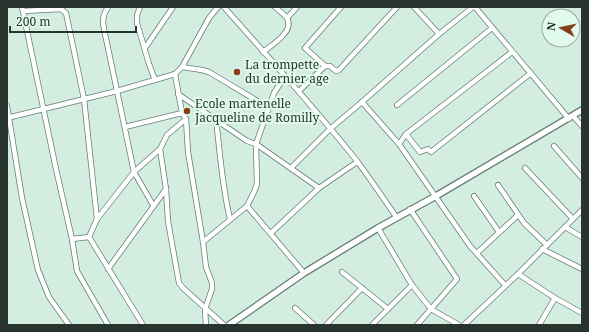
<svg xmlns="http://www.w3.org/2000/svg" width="589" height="332" font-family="'Noto Serif',serif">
<rect width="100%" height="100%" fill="#d3ede1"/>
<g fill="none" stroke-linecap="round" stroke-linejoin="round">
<!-- minor casing -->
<g stroke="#667e73" stroke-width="6">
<g id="minor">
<polyline points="22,7 56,169 72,239 77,271 108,325"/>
<path d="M 108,7 C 103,15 102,20 104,29 L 134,172 L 153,205"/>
<polyline points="140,7 137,15 137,23 149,64 155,80"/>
<path d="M 224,7 C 269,58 315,108 357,161 C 371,180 384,199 397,218"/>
<polyline points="341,7 305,48 325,66 330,66 336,71 339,70 397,7"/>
<polyline points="414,7 439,34"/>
<polyline points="475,7 569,119"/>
<polyline points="23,11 61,9 66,13 84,99 97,219"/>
<polyline points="287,18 297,7"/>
<polyline points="145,48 173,7"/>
<path d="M 263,52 C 272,45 295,31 287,18 C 284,14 278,10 275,7"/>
<polyline points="182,67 202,70 209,72 269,108"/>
<polyline points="175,74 182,113 186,119 188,152 203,242 206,267 212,283 212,289 205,309 206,325"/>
<polyline points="299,91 325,66"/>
<polyline points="178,94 247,141 256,144 319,188"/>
<polyline points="362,102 399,144 470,246 505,285"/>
<polyline points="397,105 492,28"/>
<polyline points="7,106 22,198 38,270 49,297 69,325"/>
<polyline points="573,116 582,126"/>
<polyline points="7,118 117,91 175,74 182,67 209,18 218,7"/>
<path d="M 216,119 C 220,153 222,186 230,219"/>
<polyline points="125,127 182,113"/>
<polyline points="406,134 420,152 428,149 431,152 531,73"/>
<polyline points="399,144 406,134 512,52"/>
<polyline points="554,146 582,178"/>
<polyline points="160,149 166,189 168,221 179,283 183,288 224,325"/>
<polyline points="291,168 330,129 362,102 439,34 473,7"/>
<polyline points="525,168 573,219"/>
<polyline points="498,185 524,223 547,245"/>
<polyline points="474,196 499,232"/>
<polyline points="247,206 304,273"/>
<polyline points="410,209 457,279 417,325"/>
<polyline points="565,227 582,237"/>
<polyline points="378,228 412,285 431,309 459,325"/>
<polyline points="271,233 319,188 357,162"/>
<polyline points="89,237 97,219 134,172 160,149 167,135 186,119"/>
<polyline points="89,237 143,325"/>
<polyline points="72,239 89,237"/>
<polyline points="203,242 247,206 254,192 257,184 256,144 274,93 285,76"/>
<polyline points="542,249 582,269"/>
<polyline points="477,253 518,215"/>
<polyline points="108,269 166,189"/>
<polyline points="342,272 388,309"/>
<polyline points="518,274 555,298 582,313"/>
<polyline points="295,308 314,325"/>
<polyline points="326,325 362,288"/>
<polyline points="372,325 412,285"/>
<polyline points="464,325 518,274 582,210"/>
<polyline points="539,325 555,298"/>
</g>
</g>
<!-- tertiary casing -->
<g stroke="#667e73" stroke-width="8">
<polyline id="tertiary" points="229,325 304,273 378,228 436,196 582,110"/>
</g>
<!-- minor -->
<use href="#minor" stroke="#fff" stroke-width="4.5"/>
<!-- tertiary -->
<use href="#tertiary" stroke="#fff" stroke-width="5.5"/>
</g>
<!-- markers -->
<g fill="#854019" stroke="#e0fbee" stroke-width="1.5">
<circle cx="237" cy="72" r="4"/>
<circle cx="187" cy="111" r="4"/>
</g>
<g text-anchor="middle" stroke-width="4" stroke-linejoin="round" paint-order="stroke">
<!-- poi labels -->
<g font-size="12" fill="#29342f" stroke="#e0fbee" text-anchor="start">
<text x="245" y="69">La trompette<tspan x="245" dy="14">du dernier age</tspan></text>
<text x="195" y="108">Ecole martenelle<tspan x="195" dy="14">Jacqueline de Romilly</tspan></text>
</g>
</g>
<!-- border -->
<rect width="589" height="332" fill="none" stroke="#29342f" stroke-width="16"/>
<!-- north arrow -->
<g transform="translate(561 28) rotate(279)"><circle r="19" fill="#e0fbee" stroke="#97aba2"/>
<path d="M0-3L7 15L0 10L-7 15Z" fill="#854019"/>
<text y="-6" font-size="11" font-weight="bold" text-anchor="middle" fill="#29342f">N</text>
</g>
<!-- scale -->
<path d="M10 26v6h126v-6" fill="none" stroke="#29342f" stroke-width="2"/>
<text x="16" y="26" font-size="12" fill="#29342f" stroke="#e0fbee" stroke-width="3" paint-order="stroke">200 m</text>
</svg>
